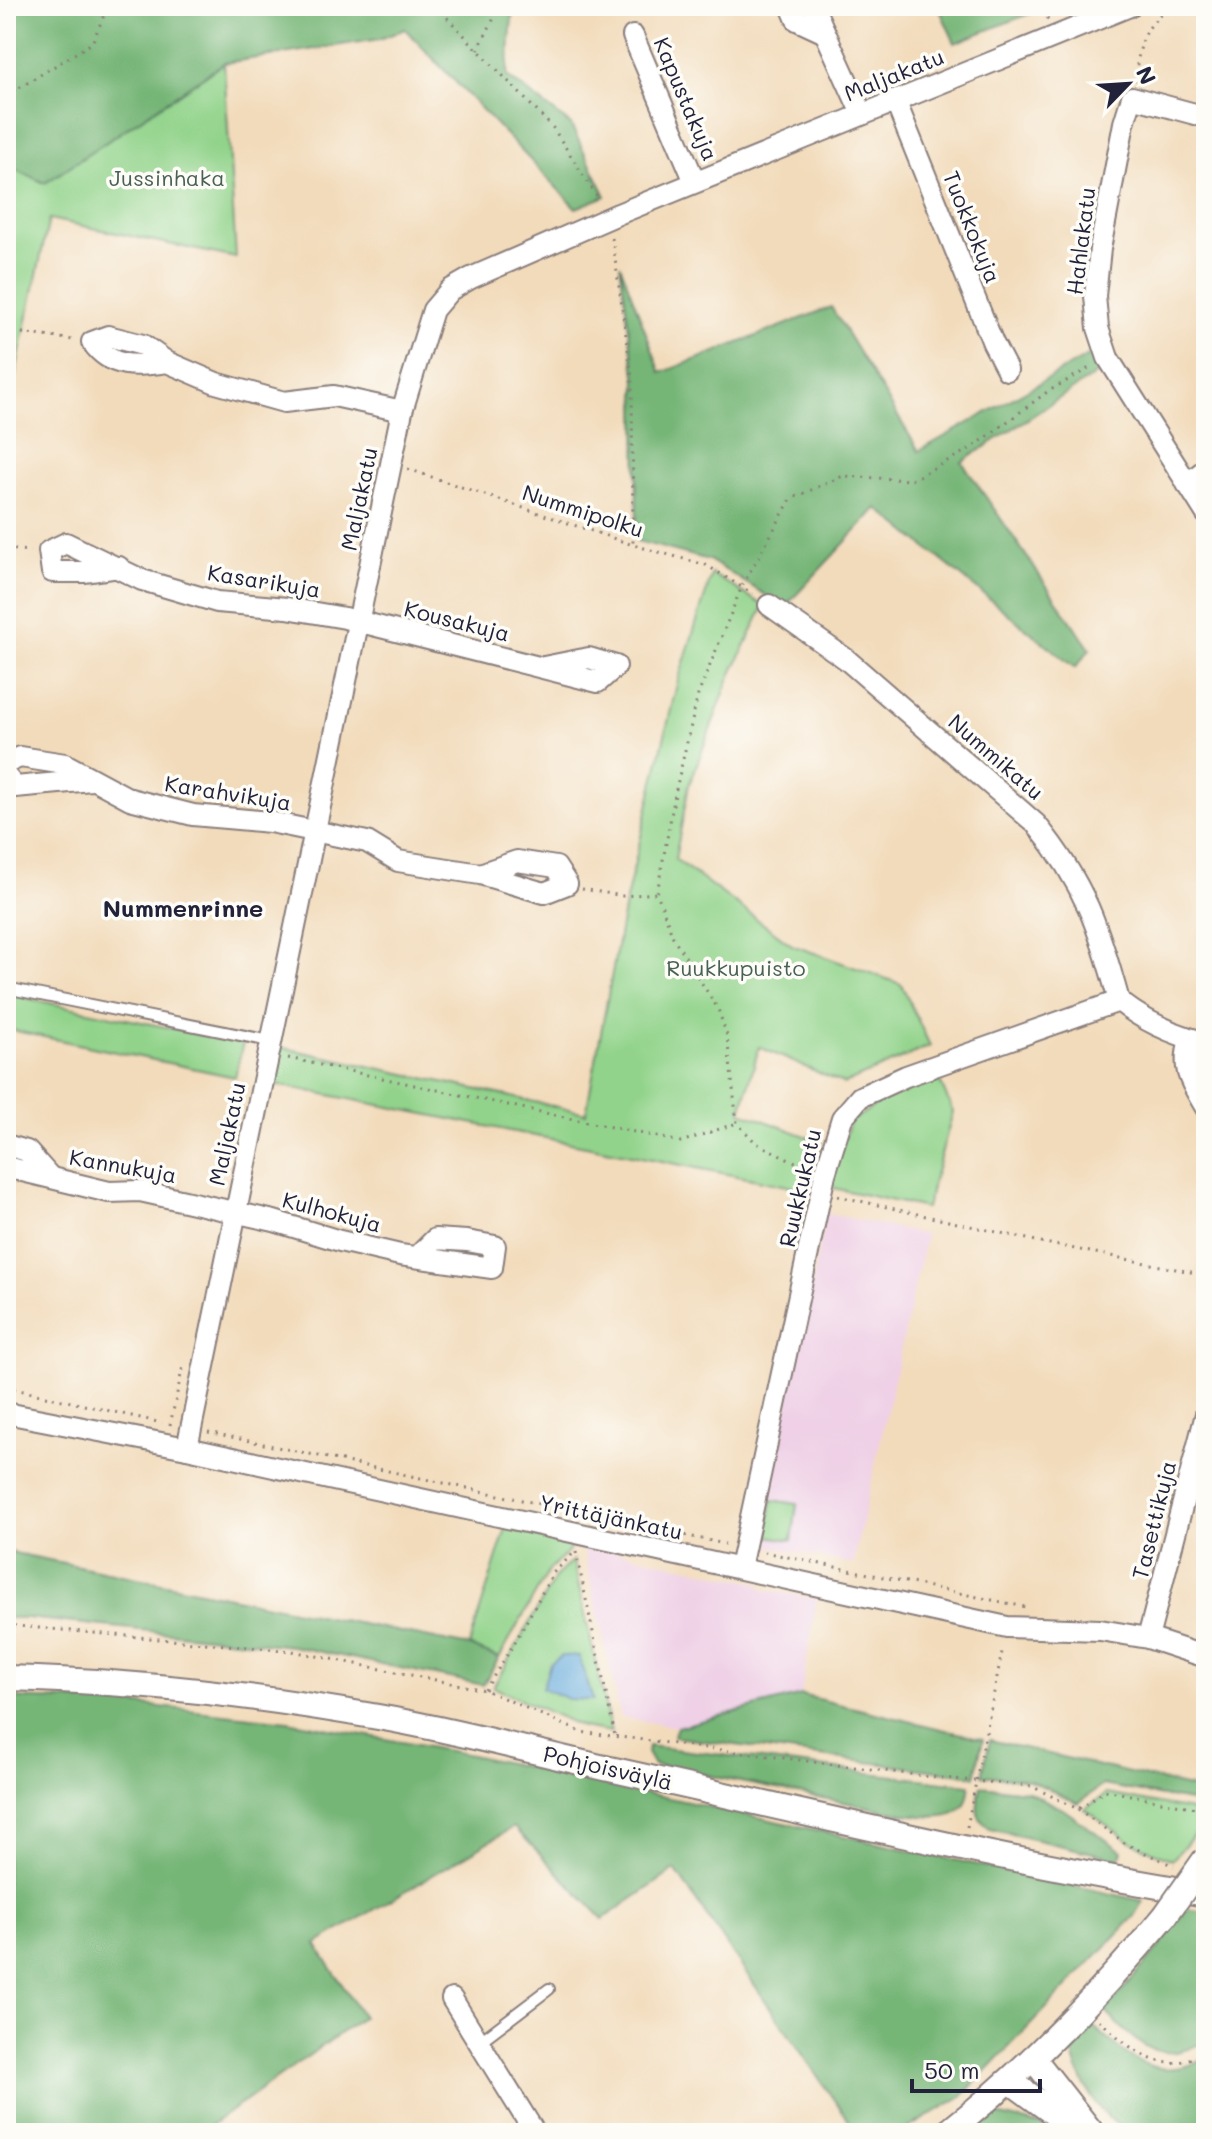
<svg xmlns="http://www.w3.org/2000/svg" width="1212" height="2139" font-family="Mali,sans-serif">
<rect width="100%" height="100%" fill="#fdfcf7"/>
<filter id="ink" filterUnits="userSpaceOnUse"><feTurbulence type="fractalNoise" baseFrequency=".0125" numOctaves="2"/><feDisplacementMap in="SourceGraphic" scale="16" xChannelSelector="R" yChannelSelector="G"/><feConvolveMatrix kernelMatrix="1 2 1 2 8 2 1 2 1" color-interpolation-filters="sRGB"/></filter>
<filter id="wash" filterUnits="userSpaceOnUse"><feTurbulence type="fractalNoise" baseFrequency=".006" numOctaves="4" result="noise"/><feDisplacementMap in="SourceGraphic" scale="32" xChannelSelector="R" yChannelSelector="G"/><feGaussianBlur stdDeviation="1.8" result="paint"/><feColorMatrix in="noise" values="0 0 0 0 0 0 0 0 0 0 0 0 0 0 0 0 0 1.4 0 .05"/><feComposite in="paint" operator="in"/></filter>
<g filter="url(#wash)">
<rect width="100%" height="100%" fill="#f2dbbb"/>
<!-- built -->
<g fill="#efd0e6">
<polygon points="826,1213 926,1235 853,1564 759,1544"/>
<polygon points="582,1544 761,1584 760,1589 817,1599 801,1695 677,1727 621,1717"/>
</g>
<!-- green -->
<g fill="#91d38a" stroke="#5a7a62" stroke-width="2">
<polygon points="224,63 236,258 49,219 6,417 6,165 45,183"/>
<polygon points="712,574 764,606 729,680 689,785 675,859 792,945 901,984 930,1046 844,1084 759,1047 741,1112 822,1142 808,1190 273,1084 280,1047 586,1113 625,904 677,684"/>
<polygon points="6,994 243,1043 235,1077 6,1029"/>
<polygon points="937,1074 953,1112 926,1208 829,1187 850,1122 911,1082"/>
<polygon points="772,1500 797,1504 792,1540 767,1536"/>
<polygon points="507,1525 568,1538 570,1550 549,1570 499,1658 469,1646"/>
<polygon points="573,1560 611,1732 582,1727 493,1687 556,1576"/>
<polygon points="1107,1794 1206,1813 1206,1821 1172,1860 1130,1841 1084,1809"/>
</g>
<!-- forest -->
<g fill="#74b576" stroke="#4b6c58" stroke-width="2">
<polygon points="6,6 513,6 507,76 571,125 606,196 576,208 405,29 380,39 224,63 45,183 6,165"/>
<polygon points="938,6 1049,6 955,43"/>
<polygon points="620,264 661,373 831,307 919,451 1095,352 1104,369 962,462 1090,649 1075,668 877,508 785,607 709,560 637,541 636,382"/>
<polygon points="6,1546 10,1552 469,1646 499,1658 483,1685 292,1646 27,1618 6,1618"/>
<polygon points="801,1695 983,1739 975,1776 673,1737 677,1727"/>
<polygon points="6,1698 106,1701 288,1721 471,1755 1144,1901 1135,1916 962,2096 900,2133 857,2133 675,1870 603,1919 514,1827 316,1944 363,2017 200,2133 6,2133"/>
<polygon points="990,1740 1206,1791 1206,1804 1103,1785 1078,1803 1030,1780 982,1775"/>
<path d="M 648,1746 L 970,1785 C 969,1791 968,1799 965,1804 C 955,1822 921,1816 904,1814 L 654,1765 L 647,1753 Z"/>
<path d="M 981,1786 L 1027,1791 L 1063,1809 L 1122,1851 L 1119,1859 L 990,1829 C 973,1817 977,1805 981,1786 Z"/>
<path d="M 1186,1909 L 1206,1912 L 1206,2040 C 1161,2069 1136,2043 1105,2011 L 1157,1950 Z"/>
<path d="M 1091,2024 C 1127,2056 1155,2085 1206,2058 L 1206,2133 L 1129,2133 C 1096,2113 1078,2080 1070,2043 Z"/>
<polygon points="993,2114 1043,2126 1053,2133 972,2133"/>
</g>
<!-- water -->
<polygon fill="#66abdc" stroke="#44668c" stroke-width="2" points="562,1656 579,1656 593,1700 568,1699 542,1688 550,1664"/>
</g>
<g filter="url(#ink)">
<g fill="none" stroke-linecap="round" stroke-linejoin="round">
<!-- service casing -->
<g stroke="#8a7e7b" stroke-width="14">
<g id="service">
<polyline points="6,988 270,1041"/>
<polyline points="479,2042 549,1989"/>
</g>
</g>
<!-- minor casing -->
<g stroke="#8a7e7b" stroke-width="24">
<g id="minor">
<polyline points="791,6 797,20 825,33"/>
<polyline points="813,6 862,114"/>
<polyline points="633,36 695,182"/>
<polyline points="895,100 993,343 1007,370"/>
<polyline points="1206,117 1132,97 1124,123 1100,249 1095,296 1098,328 1108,358 1206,513"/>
<path d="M 167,362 C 137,366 112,370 92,342 L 108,336 L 143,345 L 167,362 L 216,383 L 284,402 L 334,396 L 402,411"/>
<polyline points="1187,484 1206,469"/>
<polyline points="119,567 84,572 52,572 49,551 66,543 142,580 217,602 287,608 345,618 598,682 616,666 589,658 544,667"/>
<path d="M 769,605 L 846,659 L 1036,824 C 1085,884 1099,928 1119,1001"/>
<polyline points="6,763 20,757 65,764 130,799 193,815 270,822 367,842 398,861 480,874 544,893 567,884 556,867 517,861 480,874"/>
<polyline points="6,776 15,787 92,780"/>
<path d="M 1190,1039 C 1181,1070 1190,1081 1206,1108"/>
<polyline points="6,1145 27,1151 50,1177"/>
<polyline points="6,1167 109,1192 140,1191 274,1221 340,1241 400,1255 492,1268 495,1246 467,1241 435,1239 417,1257"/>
<polyline points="6,1413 187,1448 1007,1627 1100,1630 1148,1638 1206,1657"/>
<polyline points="187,1448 402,411 433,310 450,290 471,278 618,214 1130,6"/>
<path d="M 740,1568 L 825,1174 L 842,1118 L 860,1097 L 906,1076 L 1119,1001 C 1143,1021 1176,1035 1206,1043"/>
<polyline points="1148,1638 1206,1414"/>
<polyline points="452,1999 535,2133"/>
</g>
</g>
<!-- tertiary casing -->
<g stroke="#8a7e7b" stroke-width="28">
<g id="tertiary">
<path d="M 6,1678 C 131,1681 255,1695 378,1717 C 454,1730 530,1751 605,1768 C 805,1812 1004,1862 1206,1894"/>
<polyline points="1033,2058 1092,2133"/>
<polyline points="1010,2081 1081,2133"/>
<path d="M 947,2133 C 1028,2069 1098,1995 1165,1916"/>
</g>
</g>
<!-- path -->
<g stroke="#8a7e7b" stroke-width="3" stroke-dasharray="2 6" stroke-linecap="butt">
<polyline points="436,6 553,128 600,201"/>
<polyline points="1036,6 1049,20"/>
<polyline points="1167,10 1179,9 1206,16"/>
<polyline points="478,50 500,6"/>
<path d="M 1134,81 C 1140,49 1140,32 1165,10"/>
<polyline points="6,96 92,43 108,6"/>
<polyline points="612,238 632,377 633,545"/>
<polyline points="6,331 74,340"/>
<polyline points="408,469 633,545 706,565 753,594"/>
<polyline points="6,549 30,551"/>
<polyline points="582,889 623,896 657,893"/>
<polyline points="288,1058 681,1142 737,1123"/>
<polyline points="810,1169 756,1143 737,1123 727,1036 718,1009 673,937 657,893 676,789 698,695 742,586 791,499 843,476 911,480 972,448 1047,392 1091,367"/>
<polyline points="838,1196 1045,1243 1206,1275"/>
<polyline points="6,1387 162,1423"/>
<polyline points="170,1425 183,1366"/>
<polyline points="208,1432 725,1544"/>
<polyline points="576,1552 615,1736"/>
<polyline points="764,1552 1030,1608"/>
<polyline points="6,1625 292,1651 485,1690 581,1732 932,1777 1031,1786 1078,1809 1105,1790 1206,1810"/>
<polyline points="485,1690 514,1644 553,1573 576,1551"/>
<polyline points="1078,1809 1126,1844 1174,1866"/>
<polyline points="967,1827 1003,1647"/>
<path d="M 1099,2020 C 1131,2049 1164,2082 1206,2049"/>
<polyline points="910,2133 930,2120"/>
</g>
<!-- service -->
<use href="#service" stroke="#fff" stroke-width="10"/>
<!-- minor -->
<use href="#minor" stroke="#fff" stroke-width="20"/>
<!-- tertiary -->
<use href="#tertiary" stroke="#fff" stroke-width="24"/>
<!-- tertiary-bridge casing -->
<g stroke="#8a7e7b" stroke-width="28" stroke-linecap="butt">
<polyline id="tertiary-bridge" points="1165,1916 1206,1858"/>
</g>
<!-- tertiary-bridge -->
<use href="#tertiary-bridge" stroke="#fff" stroke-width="24"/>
</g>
</g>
<g text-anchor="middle" stroke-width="7" stroke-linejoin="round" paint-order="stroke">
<!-- street labels -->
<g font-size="22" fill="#22223b" stroke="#fdfcf7">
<text transform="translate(894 75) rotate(-22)" y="8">Maljakatu</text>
<text transform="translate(686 99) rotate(67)" y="8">Kapustakuja</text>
<text transform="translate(972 227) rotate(68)" y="8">Tuokkokuja</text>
<text transform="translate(1081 241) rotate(-83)" y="8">Hahlakatu</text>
<text transform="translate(359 499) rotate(-78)" y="8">Maljakatu</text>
<text transform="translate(583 511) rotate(18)" y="8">Nummipolku</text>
<text transform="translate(264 581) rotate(9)" y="8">Kasarikuja</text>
<text transform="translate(457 621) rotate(14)" y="8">Kousakuja</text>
<text transform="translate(996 757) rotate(41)" y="8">Nummikatu</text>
<text transform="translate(228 793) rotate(9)" y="8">Karahvikuja</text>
<text transform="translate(227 1134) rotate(-78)" y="8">Maljakatu</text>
<text transform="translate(123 1166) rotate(10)" y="8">Kannukuja</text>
<text transform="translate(800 1188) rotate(-77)" y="8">Ruukkukatu</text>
<text transform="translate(332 1212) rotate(15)" y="8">Kulhokuja</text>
<text transform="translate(611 1517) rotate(12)" y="8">Yrittäjänkatu</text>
<text transform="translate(1154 1520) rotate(-76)" y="8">Tasettikuja</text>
<text transform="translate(608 1768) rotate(13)" y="8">Pohjoisväylä</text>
</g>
<!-- park labels -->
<g font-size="22" fill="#496057" stroke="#fdfcf7">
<text x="167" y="186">Jussinhaka</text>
<text x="736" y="976">Ruukkupuisto</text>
</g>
<!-- neighbourhood labels -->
<g font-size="24" font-weight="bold" fill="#22223b" stroke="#fdfcf7">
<text x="183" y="917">Nummenrinne</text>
</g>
</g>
<!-- margin -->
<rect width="1212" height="2139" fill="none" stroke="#fdfcf7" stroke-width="32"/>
<!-- north arrow -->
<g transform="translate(1128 84) rotate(65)" stroke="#fdfcf7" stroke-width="6" paint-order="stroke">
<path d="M0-6L14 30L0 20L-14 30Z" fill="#22223b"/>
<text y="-12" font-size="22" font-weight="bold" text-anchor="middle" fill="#22223b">N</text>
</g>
<!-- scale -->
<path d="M912 2079v12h128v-12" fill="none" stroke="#22223b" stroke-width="4"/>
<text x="924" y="2079" font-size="24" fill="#22223b" stroke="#fdfcf7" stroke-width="6" paint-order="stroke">50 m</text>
</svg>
